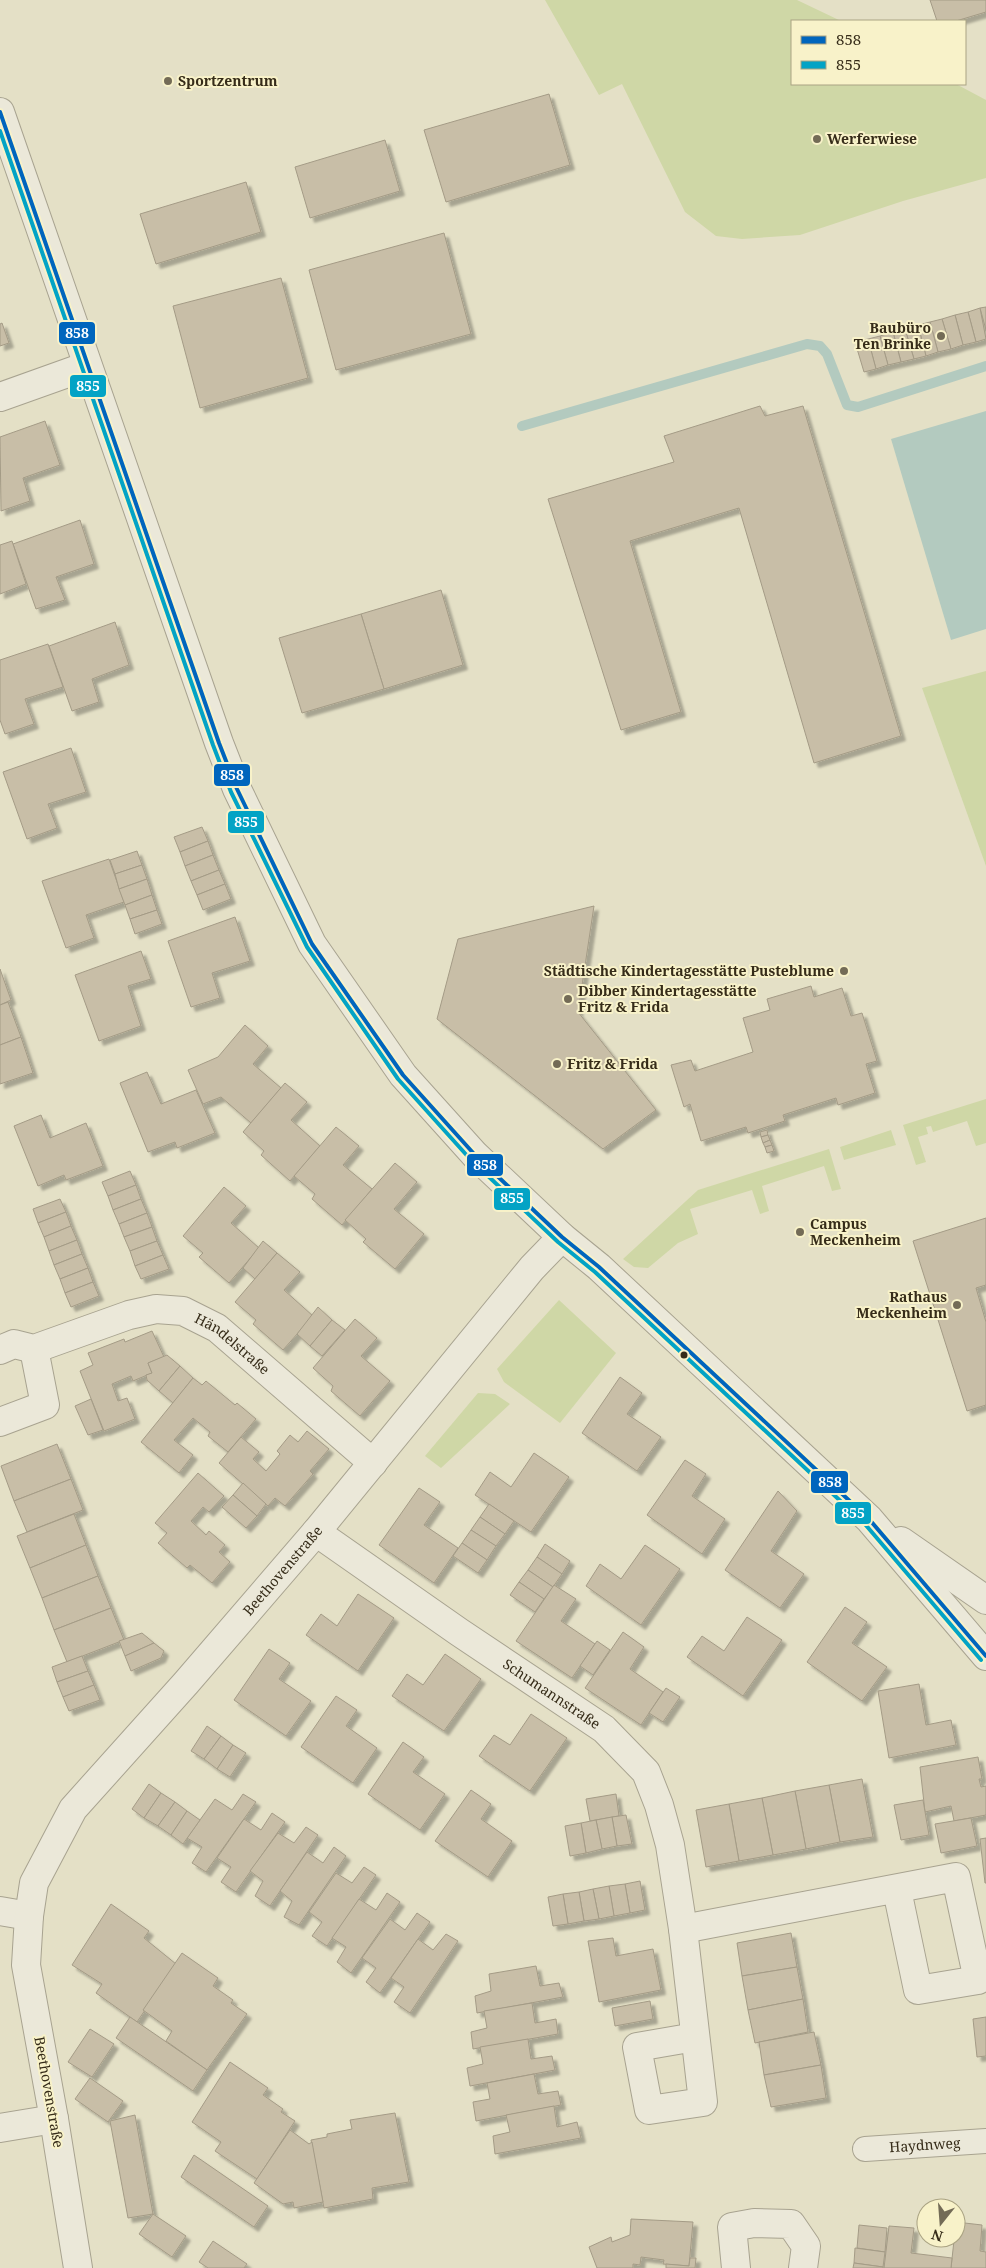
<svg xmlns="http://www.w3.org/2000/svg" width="986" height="2268" font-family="'Noto Serif',serif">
<defs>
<filter id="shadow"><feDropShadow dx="4.5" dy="4.5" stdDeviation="1" flood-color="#0004"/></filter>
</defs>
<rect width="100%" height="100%" fill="#e4e0c6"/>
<!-- green -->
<g fill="#cfd7a6">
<polygon points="545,0 797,0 841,21 792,21 792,84 956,84 986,100 986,178 903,201 800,235 742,239 716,236 685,212 622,84 599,95"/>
<polygon points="986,671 986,866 922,688"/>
<polygon points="986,1099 986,1143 976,1146 967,1121 933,1132 931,1126 926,1127 928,1134 918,1137 926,1162 916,1165 903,1125"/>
<polygon points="891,1130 896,1145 844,1160 840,1147"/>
<polygon points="829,1149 841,1189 832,1191 824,1166 762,1186 769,1211 760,1214 752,1190 690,1209 698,1234 678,1243 648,1268 634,1267 623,1259 698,1190"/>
<polygon points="559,1300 616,1353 560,1423 504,1382 497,1369"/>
<polygon points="478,1393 495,1394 510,1404 441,1468 425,1456"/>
</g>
<!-- water -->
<polygon fill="#b3cabf" points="986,411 986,629 951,640 891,439"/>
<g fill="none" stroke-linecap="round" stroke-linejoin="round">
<!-- stream -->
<polyline stroke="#b3cabf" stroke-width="10" points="522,426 807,344 820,346 827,354 847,405 858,407 986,366"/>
</g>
<!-- building -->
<g fill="#c8bea7" stroke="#a49b86" filter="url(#shadow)">
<polygon points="930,0 986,0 986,12 956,21 937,21"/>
<polygon points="549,94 570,165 446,202 424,130"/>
<polygon points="385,140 400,191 310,218 295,167"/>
<polygon points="246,182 261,232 156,264 140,214"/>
<polygon points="444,233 471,334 336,370 309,270"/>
<polygon points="281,278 308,378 200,408 173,306"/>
<polygon points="986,307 986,330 980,308"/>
<polygon points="980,308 986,339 976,342 968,312"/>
<polygon points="968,312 976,342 963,345 955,315"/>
<polygon points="955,315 963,345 951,349 942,319"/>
<polygon points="942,319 951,349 938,352 930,322"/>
<polygon points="930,322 938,352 926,356 918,325"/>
<polygon points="2,323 9,343 0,346 0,324"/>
<polygon points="918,325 926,356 914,359 905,329"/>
<polygon points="905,329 914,359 901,362 893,332"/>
<polygon points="893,332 901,362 888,365 880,336"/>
<polygon points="880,336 888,365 876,369 868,339"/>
<polygon points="868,339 876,369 864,372 855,342"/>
<polygon points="760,406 765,416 803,406 901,736 814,763 739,508 630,541 681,712 621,730 548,499 674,462 664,436"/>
<polygon points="45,421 60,465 23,478 30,501 1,511 0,437"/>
<polygon points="80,520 94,564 56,577 65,600 36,609 13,544"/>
<polygon points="12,541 26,584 0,594 0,545"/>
<polygon points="441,590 463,665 384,689 361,614"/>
<polygon points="361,614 384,689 302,713 279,638"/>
<polygon points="115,622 129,665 92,679 99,702 72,711 49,646"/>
<polygon points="48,644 63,687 25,699 34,724 5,734 0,720 0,660"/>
<polygon points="71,748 86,792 48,804 57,828 27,839 3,772"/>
<polygon points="202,827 208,841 180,852 174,837"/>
<polygon points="208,841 213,855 185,866 180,852"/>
<polygon points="137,851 142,865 115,874 110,860"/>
<polygon points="213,855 219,870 191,881 185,866"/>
<polygon points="109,859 124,902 86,915 94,938 66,948 42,881"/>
<polygon points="142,865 147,879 119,889 115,874"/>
<polygon points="219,870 225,884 197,895 191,881"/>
<polygon points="147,879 152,895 125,905 119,889"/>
<polygon points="225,884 231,899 203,910 197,895"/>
<polygon points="152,895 157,910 130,919 125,905"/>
<polygon points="594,906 578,1012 656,1110 603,1149 437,1019 458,939"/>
<polygon points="157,910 162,924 135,934 130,919"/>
<polygon points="235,917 250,961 212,973 220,998 191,1007 168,941"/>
<polygon points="141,951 151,979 128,986 141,1026 99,1041 75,975"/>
<polygon points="0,969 11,1000 0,1005"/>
<polygon points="811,986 814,997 842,988 851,1016 862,1013 877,1061 866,1064 875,1093 838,1105 836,1098 783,1115 785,1121 748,1133 746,1127 701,1141 690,1104 684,1107 671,1065 691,1060 695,1071 753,1052 743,1018 770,1010 767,999"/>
<polygon points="8,1002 21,1037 0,1045 0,1005"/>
<polygon points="245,1025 268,1046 253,1064 281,1088 251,1123 221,1097 203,1104 188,1070 218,1057"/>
<polygon points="21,1037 33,1073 0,1084 0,1045"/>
<polygon points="147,1072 161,1104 196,1090 215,1133 177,1148 175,1142 148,1152 120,1083"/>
<polygon points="285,1083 307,1102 291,1120 320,1146 290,1181 261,1155 264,1151 243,1132"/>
<polygon points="41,1115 50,1138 86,1123 103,1166 66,1180 64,1175 38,1186 14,1126"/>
<polygon points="336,1127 359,1146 343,1165 372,1189 342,1225 312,1199 315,1194 294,1176"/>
<polygon points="767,1130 768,1135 761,1137 760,1132"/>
<polygon points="768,1135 770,1140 763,1143 761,1137"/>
<polygon points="770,1140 772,1145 765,1147 763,1143"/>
<polygon points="772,1145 774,1151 767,1153 765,1147"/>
<polygon points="395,1163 417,1182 394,1209 424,1234 395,1269 363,1242 366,1239 345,1220"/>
<polygon points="130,1171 136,1185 108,1196 102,1182"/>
<polygon points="136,1185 141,1199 113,1210 108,1196"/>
<polygon points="224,1187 246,1206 231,1223 259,1248 229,1283 199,1257 203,1253 183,1236"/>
<polygon points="60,1199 66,1212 38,1223 33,1209"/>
<polygon points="141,1199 147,1213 119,1224 113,1210"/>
<polygon points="66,1212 71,1226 44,1237 38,1223"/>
<polygon points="147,1213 152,1227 124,1237 119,1224"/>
<polygon points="986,1218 986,1285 976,1288 986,1322 986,1405 967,1411 913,1241"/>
<polygon points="71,1226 77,1240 49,1251 44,1237"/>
<polygon points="152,1227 157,1241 130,1251 124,1237"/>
<polygon points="77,1240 82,1254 54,1265 49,1251"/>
<polygon points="157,1241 163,1255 135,1266 130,1251"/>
<polygon points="263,1241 277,1253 255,1279 243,1268"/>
<polygon points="277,1253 300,1272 284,1290 313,1316 283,1350 253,1324 256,1320 235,1302"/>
<polygon points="82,1254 88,1268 60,1279 54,1265"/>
<polygon points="163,1255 169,1269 141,1279 135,1266"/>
<polygon points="88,1268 93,1282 65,1293 60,1279"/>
<polygon points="93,1282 99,1296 71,1307 65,1293"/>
<polygon points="318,1307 332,1320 310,1346 297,1334"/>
<polygon points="355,1319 377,1338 361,1356 390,1381 360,1416 331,1391 333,1386 313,1368"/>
<polygon points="332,1320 345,1330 322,1356 310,1346"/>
<polygon points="152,1331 164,1357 148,1363 152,1373 133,1381 131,1376 112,1384 118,1401 127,1398 135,1419 104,1431 80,1371 93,1365 88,1353 124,1339 125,1342"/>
<polygon points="167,1355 180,1366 159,1391 147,1380 146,1375 152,1373 148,1363"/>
<polygon points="180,1366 193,1378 173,1403 159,1391"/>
<polygon points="620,1377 642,1393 627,1414 661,1437 637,1471 582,1433"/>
<polygon points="193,1378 202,1385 206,1381 235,1405 237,1403 256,1419 228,1452 208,1436 210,1432 193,1418 174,1440 193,1455 179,1473 141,1442"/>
<polygon points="91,1399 103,1430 88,1435 75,1406"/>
<polygon points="307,1431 329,1449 310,1471 313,1474 285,1506 275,1498 268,1506 219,1463 241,1437 259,1452 253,1459 266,1471 280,1454 277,1451 290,1435 298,1442"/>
<polygon points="57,1444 71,1479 14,1501 1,1466"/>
<polygon points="534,1453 569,1477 531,1532 475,1495 490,1472 511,1487"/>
<polygon points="685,1460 706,1474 692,1496 725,1519 702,1554 647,1515"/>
<polygon points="198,1473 224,1496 209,1512 203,1507 191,1521 206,1535 209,1531 225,1545 219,1552 230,1562 212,1583 190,1565 187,1568 158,1543 167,1533 155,1523"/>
<polygon points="71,1479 83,1510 27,1532 14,1501"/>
<polygon points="243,1483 266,1504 257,1516 233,1495"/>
<polygon points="419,1488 440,1502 424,1525 458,1548 434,1583 379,1545"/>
<polygon points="778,1491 797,1511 771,1551 804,1574 780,1608 725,1570"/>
<polygon points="233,1495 257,1516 246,1528 222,1507"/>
<polygon points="489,1504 514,1521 505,1534 480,1517"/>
<polygon points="74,1514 86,1545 30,1568 17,1536"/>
<polygon points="480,1517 505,1534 496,1546 471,1530"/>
<polygon points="471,1530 496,1546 487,1560 462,1543"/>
<polygon points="462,1543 487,1560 478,1573 453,1556"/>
<polygon points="545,1544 570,1561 562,1574 537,1557"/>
<polygon points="86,1545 98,1576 42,1598 30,1568"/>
<polygon points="645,1545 680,1569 641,1625 586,1586 600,1564 621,1579"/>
<polygon points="537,1557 562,1574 553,1587 528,1570"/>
<polygon points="528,1570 553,1587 544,1599 519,1582"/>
<polygon points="98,1576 111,1608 54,1630 42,1598"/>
<polygon points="519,1582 544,1599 535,1612 510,1595"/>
<polygon points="554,1585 576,1599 561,1621 595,1644 572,1678 516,1641"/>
<polygon points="358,1594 394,1618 358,1671 306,1635 321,1614 337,1626"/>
<polygon points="845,1607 867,1622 852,1643 887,1667 862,1701 807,1662"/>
<polygon points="111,1608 124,1640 67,1662 54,1630"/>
<polygon points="747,1617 782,1640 743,1696 687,1657 702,1636 724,1651"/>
<polygon points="623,1632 644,1647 630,1669 663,1692 641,1725 585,1688"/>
<polygon points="142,1633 154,1643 125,1656 119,1641"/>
<polygon points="597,1641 610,1650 593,1675 580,1666"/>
<polygon points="154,1643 164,1651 161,1658 131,1671 125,1656"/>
<polygon points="269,1649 290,1663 279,1679 311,1701 286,1736 234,1700"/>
<polygon points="445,1654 481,1679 444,1731 392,1696 407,1674 423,1685"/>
<polygon points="82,1656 88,1671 57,1682 52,1667"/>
<polygon points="88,1671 94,1685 63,1697 57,1682"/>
<polygon points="919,1684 926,1725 951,1720 956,1745 889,1758 878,1691"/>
<polygon points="94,1685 100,1700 69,1711 63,1697"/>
<polygon points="666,1688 680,1697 663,1722 649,1713"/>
<polygon points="336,1696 357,1710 346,1726 377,1748 353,1783 301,1747"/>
<polygon points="531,1714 567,1738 530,1791 479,1756 494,1735 510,1745"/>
<polygon points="207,1726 221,1736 204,1759 191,1751"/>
<polygon points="221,1736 233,1745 217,1769 204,1759"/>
<polygon points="403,1742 424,1757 413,1772 445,1794 420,1830 368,1794"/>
<polygon points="233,1745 246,1753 230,1777 217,1769"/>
<polygon points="978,1757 982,1779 979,1779 981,1787 986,1786 986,1815 954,1821 951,1806 925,1812 920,1767"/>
<polygon points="862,1779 873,1837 840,1842 829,1785"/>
<polygon points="149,1784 161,1793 144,1818 132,1809"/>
<polygon points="829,1785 840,1842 806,1849 795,1791"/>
<polygon points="471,1790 491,1804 481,1819 512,1841 488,1877 435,1841"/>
<polygon points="795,1791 806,1849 773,1855 762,1798"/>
<polygon points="161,1793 175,1802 158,1826 144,1818"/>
<polygon points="243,1794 256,1802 206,1872 192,1863 202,1847 187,1838 215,1799 232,1810"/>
<polygon points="616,1794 619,1816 590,1821 586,1799"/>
<polygon points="762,1798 773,1855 739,1861 729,1804"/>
<polygon points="923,1800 929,1835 901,1840 894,1805"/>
<polygon points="175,1802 187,1811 171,1835 158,1826"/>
<polygon points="729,1804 739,1861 706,1867 696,1810"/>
<polygon points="187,1811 200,1820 183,1844 171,1835"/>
<polygon points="272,1813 285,1822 236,1892 221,1882 231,1867 217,1858 244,1819 261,1830"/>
<polygon points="626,1815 632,1844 617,1846 612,1817"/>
<polygon points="612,1817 617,1846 602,1849 596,1820"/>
<polygon points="971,1818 977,1846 941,1853 935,1824"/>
<polygon points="596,1820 602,1849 586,1853 581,1823"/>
<polygon points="581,1823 586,1853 570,1856 565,1826"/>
<polygon points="306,1827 318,1835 270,1906 255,1896 263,1881 250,1871 278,1833 294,1843"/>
<polygon points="986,1838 986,1883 985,1883 980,1839"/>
<polygon points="334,1847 346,1856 299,1925 284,1917 292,1901 280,1891 307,1852 323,1863"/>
<polygon points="364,1867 376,1875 327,1946 312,1936 322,1922 309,1912 336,1873 352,1883"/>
<polygon points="640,1881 645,1910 630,1913 625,1884"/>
<polygon points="625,1884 630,1913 614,1916 609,1886"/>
<polygon points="609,1886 614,1916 599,1919 593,1889"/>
<polygon points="593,1889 599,1919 584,1921 579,1892"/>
<polygon points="579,1892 584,1921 568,1924 563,1894"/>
<polygon points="387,1893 400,1902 351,1973 337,1962 346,1947 332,1938 359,1899 376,1910"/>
<polygon points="563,1894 568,1924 553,1926 548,1897"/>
<polygon points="111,1904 149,1931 144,1938 176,1964 137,2022 96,1993 102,1984 72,1965"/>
<polygon points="417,1913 430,1922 380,1993 366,1982 376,1968 362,1958 390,1919 405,1930"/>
<polygon points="791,1933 797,1967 742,1976 737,1943"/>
<polygon points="446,1934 458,1941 410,2013 394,2002 404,1987 391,1978 418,1939 433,1950"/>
<polygon points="613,1938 616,1956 653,1949 661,1990 599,2002 588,1941"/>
<polygon points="182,1953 218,1978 213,1986 233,2000 231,2003 247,2014 207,2070 166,2041 172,2031 143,2010"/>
<polygon points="536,1966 540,1986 559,1983 563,1997 477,2013 475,1996 491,1991 489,1974"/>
<polygon points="797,1967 803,1999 748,2010 742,1976"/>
<polygon points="803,1999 808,2032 755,2043 748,2010"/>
<polygon points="650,2001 653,2019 615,2026 612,2008"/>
<polygon points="532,2003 535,2023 556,2019 558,2034 473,2049 471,2032 487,2028 484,2011"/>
<polygon points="130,2017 207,2070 193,2091 116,2038"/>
<polygon points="986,2017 986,2056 977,2057 973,2019"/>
<polygon points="90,2029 114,2044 92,2077 68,2062"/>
<polygon points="814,2032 821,2065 764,2075 759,2042"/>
<polygon points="528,2039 531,2059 552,2056 555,2070 470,2086 467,2068 483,2064 480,2047"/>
<polygon points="230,2062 268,2088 263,2095 283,2109 281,2112 295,2121 257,2179 215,2151 221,2142 192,2122"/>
<polygon points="821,2065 826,2098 771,2107 764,2075"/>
<polygon points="534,2074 538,2094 558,2091 561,2105 476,2121 473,2102 490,2099 487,2083"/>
<polygon points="90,2078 123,2101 108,2122 75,2099"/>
<polygon points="554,2106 557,2127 577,2122 581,2138 495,2154 493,2136 510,2132 506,2115"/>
<polygon points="395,2113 409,2182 372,2188 373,2199 324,2208 311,2140 327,2137 327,2134 352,2129 350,2120"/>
<polygon points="135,2115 153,2214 128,2218 110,2121"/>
<polygon points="290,2130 309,2144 312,2142 323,2202 294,2208 293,2202 283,2204 254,2183"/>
<polygon points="194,2155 268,2206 254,2227 181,2177"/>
<polygon points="153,2214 186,2236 172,2257 139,2234"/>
<polygon points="631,2219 693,2222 689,2266 663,2264 664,2260 641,2257 640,2265 633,2264 633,2268 597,2268 589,2247 611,2237 612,2242 630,2235"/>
<polygon points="956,2222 982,2225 980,2251 986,2252 986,2268 951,2268"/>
<polygon points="859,2225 887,2228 885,2252 857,2248"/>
<polygon points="889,2226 914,2228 911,2253 952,2258 951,2268 884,2268"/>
<polygon points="213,2241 247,2264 244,2268 208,2268 199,2262"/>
<polygon points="855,2248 885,2252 883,2267 854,2263"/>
<polygon points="690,2258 696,2258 695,2268 666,2268 666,2264 689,2266"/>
<polygon points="854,2263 883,2267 883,2268 853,2268"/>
</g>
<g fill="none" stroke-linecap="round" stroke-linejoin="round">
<!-- pedestrian casing -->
<g stroke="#a8a390" stroke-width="26">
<g id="pedestrian">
<path id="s1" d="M 865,2149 L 986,2141"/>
</g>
</g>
<!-- minor casing -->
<g stroke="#a8a390" stroke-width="30">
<g id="minor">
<polyline points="0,397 87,366"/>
<path id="s2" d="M 0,1350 L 14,1344 L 34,1349 L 129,1315 L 156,1309 L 183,1311 L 217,1328 L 373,1463"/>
<polyline points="0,1422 45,1405 34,1349"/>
<path id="s3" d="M 316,1532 L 459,1632 L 604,1729 L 646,1772 L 659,1805 L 670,1845 L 683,1929 L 703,2102 L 649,2110 L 637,2047 L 695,2037"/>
<polyline points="0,1911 29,1916"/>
<polyline points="683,1929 956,1877 978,1980 918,1990 897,1890"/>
<polyline points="0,2128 54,2119"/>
<path id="s4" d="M 78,2268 L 54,2119 L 26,1965 L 29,1916 L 34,1883 L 73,1809 L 186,1683 L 316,1532 L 532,1268 L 562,1237"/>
<polyline points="736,2268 732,2227 754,2223 791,2224 806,2246 803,2268"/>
</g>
</g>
<!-- tertiary casing -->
<g stroke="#a8a390" stroke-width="30">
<g id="tertiary">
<polyline points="0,112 219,743 237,789 312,944 403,1075 475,1155 562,1237 599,1267 869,1519 986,1656"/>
<polyline points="901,1541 986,1600"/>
</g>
</g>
<!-- pedestrian -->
<use href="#pedestrian" stroke="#ebe8d9" stroke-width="24"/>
<!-- minor -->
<use href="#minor" stroke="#ebe8d9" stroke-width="28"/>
<!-- tertiary -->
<use href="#tertiary" stroke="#ebe8d9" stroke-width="28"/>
<!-- bus-1 casing -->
<g stroke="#f8f2c9" stroke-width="8">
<polyline id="bus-1" points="0,112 219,743 237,789 312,944 403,1075 475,1155 562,1237 599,1267 869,1519 986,1656"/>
</g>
<!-- bus-2 casing -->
<g stroke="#f8f2c9" stroke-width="8">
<polyline id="bus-2" points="0,131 213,745 231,792 307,947 398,1079 471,1160 558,1242 595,1272 864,1523 981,1660"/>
</g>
<!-- bus-1 -->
<use href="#bus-1" stroke="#0065bd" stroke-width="4"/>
<!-- bus-2 -->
<use href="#bus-2" stroke="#03a3c5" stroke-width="4"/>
</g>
<!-- markers -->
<g fill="#736b56" stroke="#f8f2c9" stroke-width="2">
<circle cx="168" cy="81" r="5"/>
<circle cx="817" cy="139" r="5"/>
<circle cx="941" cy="336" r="5"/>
<circle cx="844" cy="971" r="5"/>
<circle cx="568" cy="999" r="5"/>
<circle cx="557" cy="1064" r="5"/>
<circle cx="800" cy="1232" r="5"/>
<circle cx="957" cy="1305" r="5"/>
</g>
<circle fill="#362c19" stroke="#f8f2c9" stroke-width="2" cx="684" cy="1355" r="4.5"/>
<g text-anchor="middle" stroke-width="4" stroke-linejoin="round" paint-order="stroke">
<!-- poi labels -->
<g font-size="14" font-weight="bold" fill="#362c19" stroke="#f8f2c9" text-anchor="start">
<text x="178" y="86">Sportzentrum</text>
<text x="827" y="144">Werferwiese</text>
<text x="931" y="333" text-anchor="end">Baubüro<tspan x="931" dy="16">Ten Brinke</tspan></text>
<text x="834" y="976" text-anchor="end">Städtische Kindertagesstätte Pusteblume</text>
<text x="578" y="996">Dibber Kindertagesstätte<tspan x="578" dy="16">Fritz &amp; Frida</tspan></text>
<text x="567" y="1069">Fritz &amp; Frida</text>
<text x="810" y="1229">Campus<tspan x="810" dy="16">Meckenheim</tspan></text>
<text x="947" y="1302" text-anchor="end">Rathaus<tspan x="947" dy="16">Meckenheim</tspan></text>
</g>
<!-- street labels -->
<g font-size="14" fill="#362c19" stroke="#f8f2c9">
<text dy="5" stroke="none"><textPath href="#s2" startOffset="251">Händelstraße</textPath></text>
<text dy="5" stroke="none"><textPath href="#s4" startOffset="791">Beethovenstraße</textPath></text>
<text dy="5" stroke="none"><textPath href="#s3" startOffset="286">Schumannstraße</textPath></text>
<text transform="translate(49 2092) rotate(80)" y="5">Beethovenstraße</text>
<text dy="5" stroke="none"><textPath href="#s1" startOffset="60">Haydnweg</textPath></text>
</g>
</g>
<g stroke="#f8f2c9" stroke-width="2">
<rect x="58" y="321" width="38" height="24" rx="5" fill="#0065bd"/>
<rect x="69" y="374" width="38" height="24" rx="5" fill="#03a3c5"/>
<rect x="213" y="763" width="38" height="24" rx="5" fill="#0065bd"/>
<rect x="227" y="810" width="38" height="24" rx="5" fill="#03a3c5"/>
<rect x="466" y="1153" width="38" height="24" rx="5" fill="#0065bd"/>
<rect x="493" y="1187" width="38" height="24" rx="5" fill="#03a3c5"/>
<rect x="810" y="1470" width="39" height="24" rx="5" fill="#0065bd"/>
<rect x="834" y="1501" width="38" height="24" rx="5" fill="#03a3c5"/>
</g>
<g font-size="14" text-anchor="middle" font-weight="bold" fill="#fff">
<text x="77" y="338">858</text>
<text x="88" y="391">855</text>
<text x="232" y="780">858</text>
<text x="246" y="827">855</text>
<text x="485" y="1170">858</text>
<text x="512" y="1203">855</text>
<text x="830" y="1487">858</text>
<text x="853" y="1518">855</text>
</g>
<!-- legend -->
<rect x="791" y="20" width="175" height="65" fill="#f8f2c9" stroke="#aaa383"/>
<rect x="801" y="36" width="25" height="8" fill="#0065bd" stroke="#aaa383"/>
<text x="836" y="45" font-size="15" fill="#362c19">858</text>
<rect x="801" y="61" width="25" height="8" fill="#03a3c5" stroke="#aaa383"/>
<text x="836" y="70" font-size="15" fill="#362c19">855</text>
<!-- north arrow -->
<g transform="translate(941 2223) rotate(197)"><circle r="24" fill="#f8f2c9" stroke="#aaa383"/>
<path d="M0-4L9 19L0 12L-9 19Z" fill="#736b56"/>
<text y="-8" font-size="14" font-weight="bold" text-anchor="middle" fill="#362c19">N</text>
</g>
</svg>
